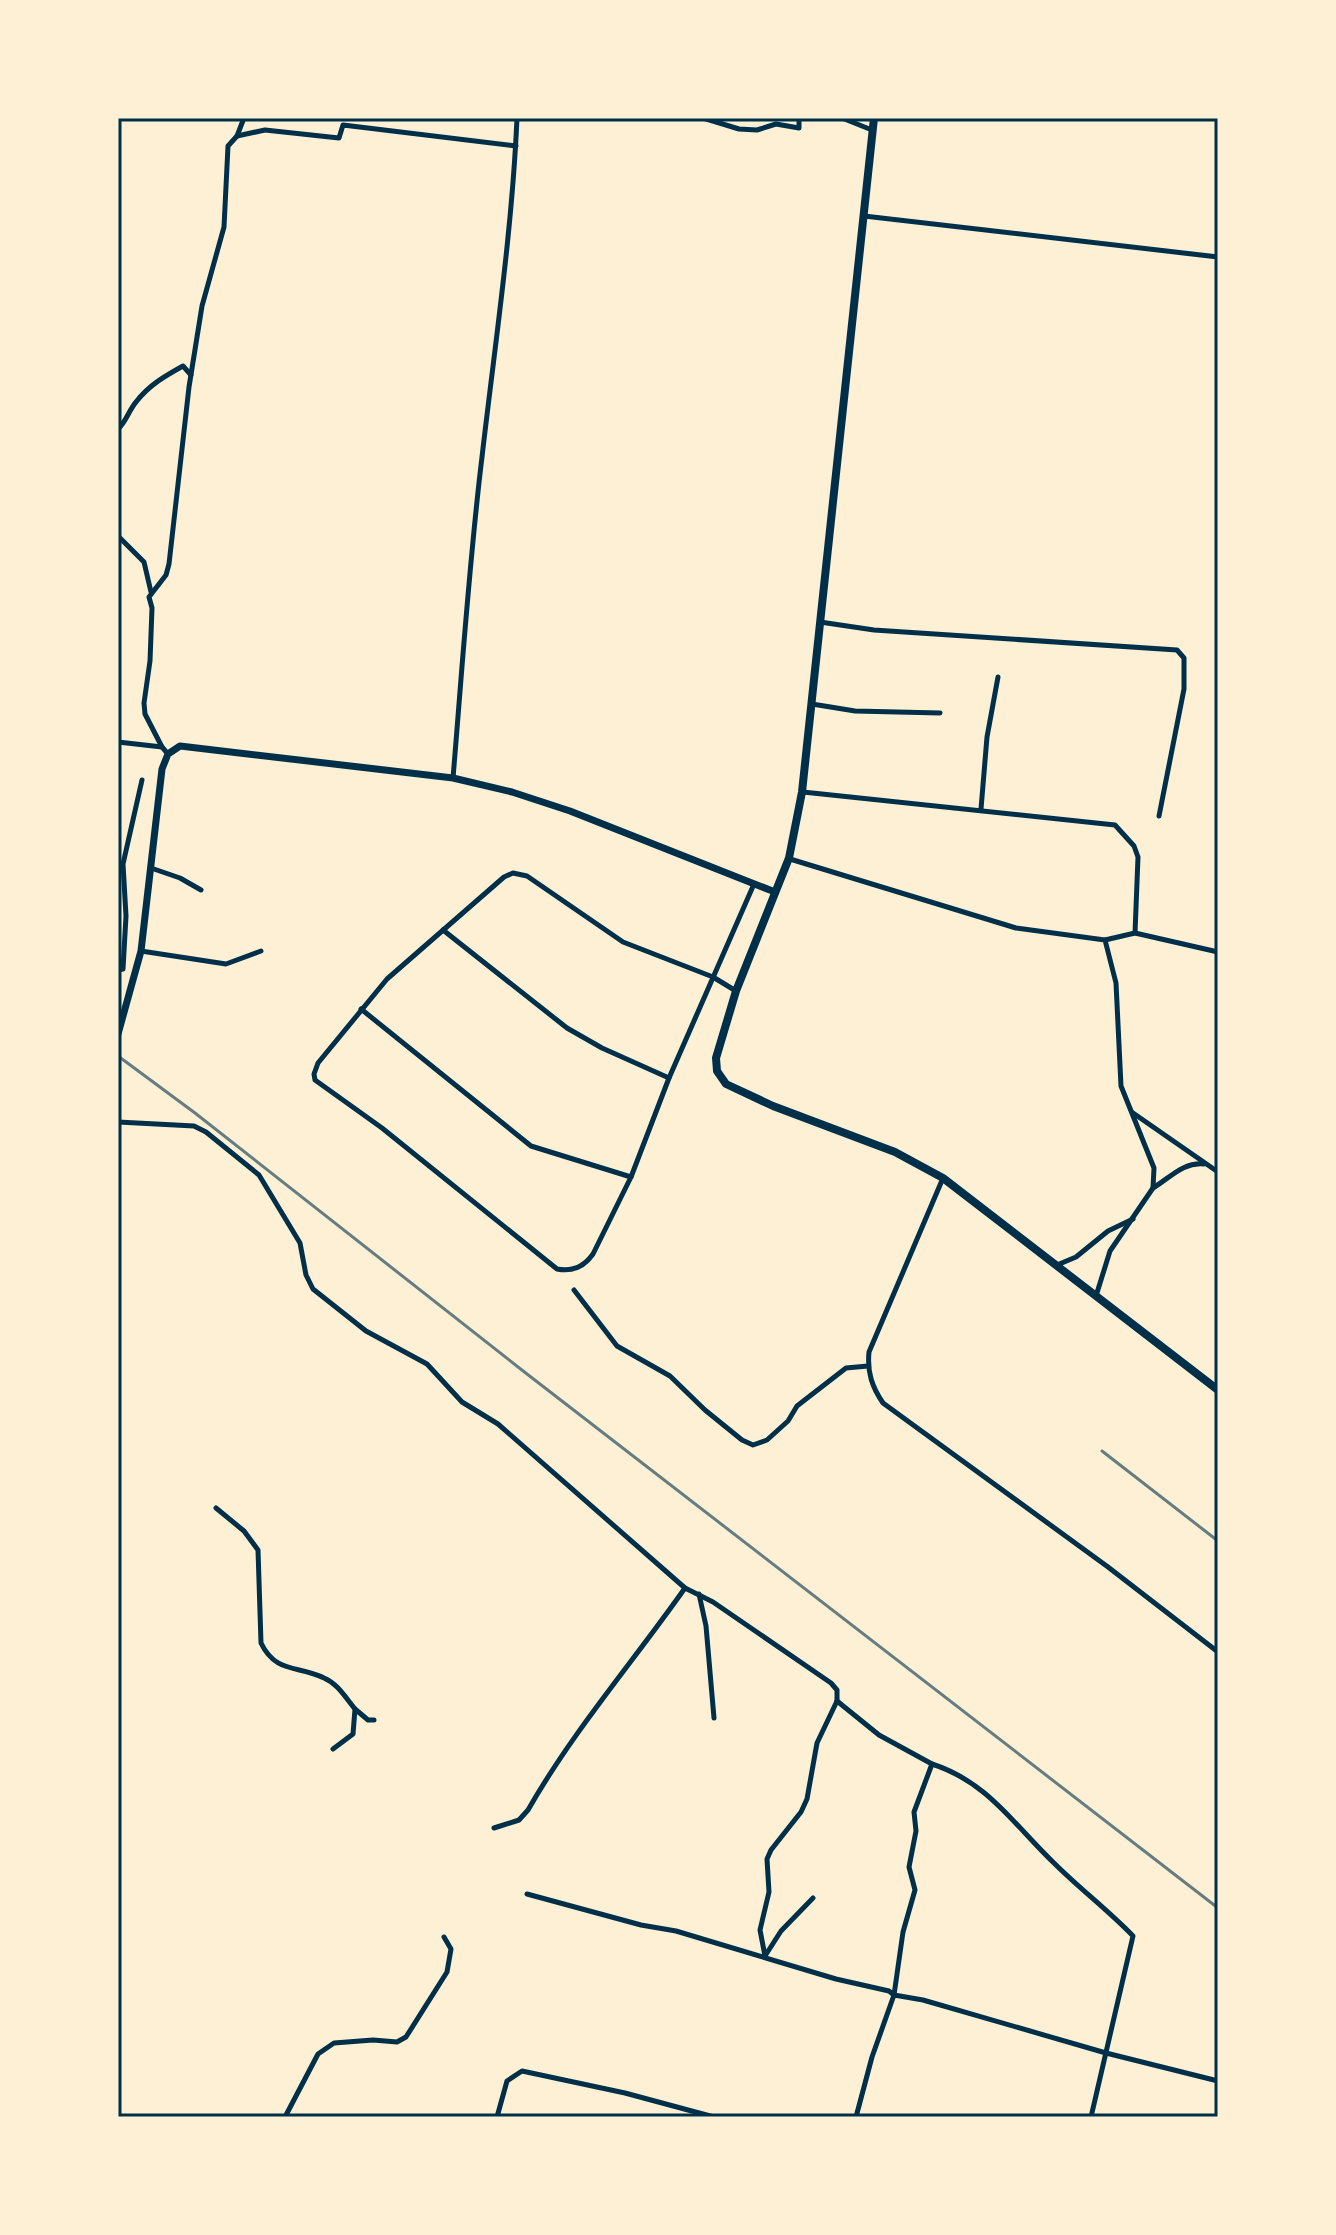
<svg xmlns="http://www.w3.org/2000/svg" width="1336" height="2235" font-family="'Exo 2',sans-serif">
<rect width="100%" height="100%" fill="#fdf0d5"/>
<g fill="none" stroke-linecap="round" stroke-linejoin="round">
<!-- minor -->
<g stroke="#003049" stroke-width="5">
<polyline points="703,118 739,129 757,130 776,124 799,128 799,118"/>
<polyline points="842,118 872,130"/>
<polyline points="237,136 265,130 339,138 343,125 516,146"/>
<polyline points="864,216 1218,257"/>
<path d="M 118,429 C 126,422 129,410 136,402 C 149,385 165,376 183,366 L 191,375"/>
<polyline points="118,536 144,562 151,592"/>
<polyline points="820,622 874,630 1177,650 1184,658 1184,689 1159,816"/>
<polyline points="812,704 855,711 940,713"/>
<polyline points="118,742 162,747 168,754"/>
<polyline points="162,747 145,714 144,703 150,661 152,608 149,597 166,575 169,564 189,387 202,306 224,227 228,146 237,136 244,118"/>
<path d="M 453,778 C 462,671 469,563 482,457 C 495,344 512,232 517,118"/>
<polyline points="803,792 1115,825 1134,846 1138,857 1135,933"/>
<polyline points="981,809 987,737 998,677"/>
<polyline points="790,859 1016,928 1105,940 1116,983 1121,1086 1154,1168 1153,1188 1110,1251 1096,1296"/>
<polyline points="151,868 180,878 201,890"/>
<polyline points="443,930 567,1028 602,1048 669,1078"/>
<polyline points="1105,940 1135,933 1218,952"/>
<polyline points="141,951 226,964 261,951"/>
<polyline points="118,970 123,969 126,916 123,864 142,780"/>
<path d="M 736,991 L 713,977 L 623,942 L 527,876 L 513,873 L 504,877 L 387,979 L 318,1063 L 314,1074 L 315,1080 L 382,1128 L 557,1269 C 572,1272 584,1267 593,1254 L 631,1177 L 669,1078 L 754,884"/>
<polyline points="361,1009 531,1146 631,1177"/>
<polyline points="1133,1113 1218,1172"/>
<polyline points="118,1122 194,1126 206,1132 259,1175 300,1243 306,1275 313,1289 366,1331 427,1364 462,1402 498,1424 685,1588 713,1602 831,1683 837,1690 837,1701 817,1743 807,1799 801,1812 771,1850 767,1859 769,1892 760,1930 765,1956 781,1931 813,1898"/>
<path d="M 943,1178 L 869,1352 C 867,1372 872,1387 883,1403 L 1108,1567 L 1218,1652"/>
<path d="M 1153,1188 C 1171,1177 1183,1162 1204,1164"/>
<polyline points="1057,1265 1076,1257 1108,1231 1133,1219"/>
<polyline points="574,1290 617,1346 670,1376 705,1410 742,1440 753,1445 767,1440 788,1421 797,1406 846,1368 868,1366"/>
<path d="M 216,1508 L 244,1531 L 258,1550 L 261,1643 C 276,1674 298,1665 324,1678 C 338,1684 345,1697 355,1709 L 353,1734 L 333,1749"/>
<polyline points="699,1594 706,1626 714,1718"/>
<polyline points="837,1701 879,1735 932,1764 914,1812 916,1831 909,1867 915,1890 903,1932 894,1995 872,2057 856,2117"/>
<polyline points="355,1709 368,1720 374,1720"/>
<path d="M 932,1764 C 988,1782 1014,1825 1055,1864 C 1080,1889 1108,1910 1133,1936 L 1091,2117"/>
<path d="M 494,1828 L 519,1820 L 528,1810 C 573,1731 633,1662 685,1588"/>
<polyline points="527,1894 641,1925 676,1931 836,1979 889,1991 894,1995 923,2000 1106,2053 1218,2081"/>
<polyline points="285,2117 318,2054 334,2043 373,2040 397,2042 406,2037 447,1972 451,1949 444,1937"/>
<polyline points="497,2117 507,2081 522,2071 625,2093 714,2117"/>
</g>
<!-- tertiary -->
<polyline stroke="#003049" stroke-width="7" points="118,1034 141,951 162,769 168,754 180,746 453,778 512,792 570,811 775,892"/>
<!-- secondary -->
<polyline stroke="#003049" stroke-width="8" points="874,118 802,792 789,858 736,991 716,1058 717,1071 726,1084 773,1106 895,1152 943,1178 1218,1390"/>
<!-- rail -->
<g stroke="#657d81" stroke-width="3">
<polyline points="118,1056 195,1113 527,1374 1218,1908"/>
<polyline points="1102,1451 1218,1541"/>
</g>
</g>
<!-- border -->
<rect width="1336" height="2235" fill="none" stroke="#fdf0d5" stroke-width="240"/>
<rect x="120" y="120" width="1096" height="1995" fill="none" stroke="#003049" stroke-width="3"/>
</svg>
